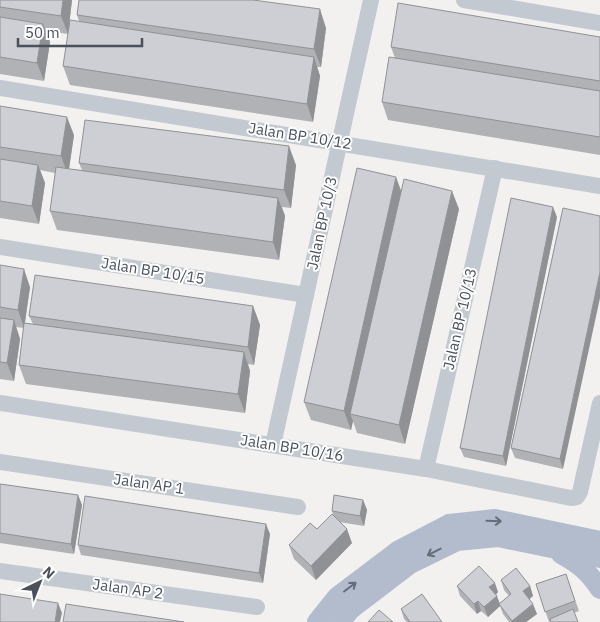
<svg xmlns="http://www.w3.org/2000/svg" width="600" height="622" font-family="'IBM Plex Sans',sans-serif">
<rect width="100%" height="100%" fill="#f2f1f0"/>
<g fill="none" stroke-linecap="round" stroke-linejoin="round">
<!-- minor -->
<g stroke="#c2c9d0" stroke-width="16">
<polyline points="464,0 600,23"/>
<polyline points="0,88 600,186"/>
<polyline points="0,247 306,295"/>
<polyline points="0,403 426,469 571,498 577,497 580,492 600,403"/>
<polyline points="273,445 371,0"/>
<polyline points="0,462 298,507"/>
<polyline points="426,469 495,168"/>
<polyline points="0,571 257,607"/>
</g>
<!-- major -->
<g stroke="#b3bccc" stroke-width="20">
<path d="M 561,554 C 579,564 588,571 600,589"/>
<polyline points="317,622 337,597 399,550 449,524 495,519 600,541"/>
<polyline points="340,622 351,609 410,564 457,541 498,537 600,558"/>
</g>
</g>
<!-- wall -->
<g fill="#b1b2b6">
<polygon points="0,0 72,0 68,34 46,31 50,42 44,81 0,74"/>
<polygon points="77,15 326,28 321,67 317,67 320,76 313,122 70,85 63,66 79,21"/>
<polygon points="600,37 600,155 388,120 382,102 395,58 391,47"/>
<polygon points="0,106 74,135 69,169 82,170 79,163 296,165 291,208 282,207 285,216 279,260 57,230 50,211 55,173 40,170 45,183 39,224 0,218"/>
<polygon points="401,190 459,209 405,444 357,433 353,421 351,430 311,420 304,402"/>
<polygon points="563,208 563,469 515,458 511,448"/>
<polygon points="557,217 506,466 464,457 460,448"/>
<polygon points="0,265 30,287 25,323 33,324 29,316 253,306 260,325 254,365 248,364 250,371 245,413 26,384 19,365 24,328 16,327 20,339 14,381 0,379"/>
<polygon points="0,484 78,495 82,505 74,554 0,543"/>
<polygon points="363,500 367,510 364,526 339,522 352,543 316,580 294,559 289,545 317,529 334,517 332,511"/>
<polygon points="270,534 263,583 81,555 78,545"/>
<polygon points="566,574 579,611 549,622 536,584"/>
<polygon points="501,580 530,586 533,596 529,599 537,614 526,622 509,622 503,614 500,606 488,617 481,611 477,614 460,596 457,586 498,592 496,595 500,603 509,596 504,590"/>
<polygon points="401,609 442,622 407,622 404,619"/>
</g>
<!-- shaded-wall -->
<g fill="#909194">
<polygon points="63,0 72,0 68,34 61,16"/>
<polygon points="320,9 326,28 321,67 314,49"/>
<polygon points="43,24 50,42 44,81 37,63"/>
<polygon points="314,57 320,76 313,122 307,104"/>
<polygon points="67,117 74,135 68,175 61,156"/>
<polygon points="289,146 296,165 291,208 284,190"/>
<polygon points="38,165 45,183 39,224 32,206"/>
<polygon points="396,177 403,196 350,414 353,421 351,430 344,411"/>
<polygon points="452,191 459,209 405,444 399,425"/>
<polygon points="278,198 285,216 279,260 273,242"/>
<polygon points="553,207 557,217 506,466 503,456"/>
<polygon points="24,269 30,287 24,328 18,310"/>
<polygon points="600,272 600,298 563,469 560,459"/>
<polygon points="253,306 260,325 254,365 248,347"/>
<polygon points="14,320 20,339 14,381 7,363"/>
<polygon points="244,352 250,371 245,413 238,394"/>
<polygon points="78,495 82,505 74,554 71,544"/>
<polygon points="363,500 367,510 364,526 360,516"/>
<polygon points="266,524 270,534 263,583 259,573"/>
<polygon points="347,529 352,543 316,580 311,566"/>
<polygon points="495,583 498,592 493,597 489,587"/>
<polygon points="530,586 533,596 527,601 523,591"/>
<polygon points="497,596 500,605 499,604 500,606 488,617 484,607"/>
<polygon points="478,601 481,611 477,614 474,604"/>
<polygon points="58,603 62,613 60,622 55,622"/>
<polygon points="533,604 537,614 526,622 512,622 512,621"/>
</g>
<!-- building -->
<g fill="#cecfd4" stroke="#909194">
<polygon points="0,0 63,0 61,16 0,7"/>
<polygon points="79,0 253,0 320,9 314,49 77,15"/>
<polygon points="398,3 600,37 600,81 391,47"/>
<polygon points="0,17 43,24 37,63 0,57"/>
<polygon points="70,20 314,57 307,104 63,66"/>
<polygon points="389,57 600,91 600,137 382,102"/>
<polygon points="0,106 67,117 61,156 0,147"/>
<polygon points="85,120 289,146 284,190 79,163"/>
<polygon points="0,159 38,165 32,206 0,201"/>
<polygon points="56,167 278,198 273,242 50,211"/>
<polygon points="357,168 396,177 344,411 304,402"/>
<polygon points="404,179 452,191 399,425 350,414"/>
<polygon points="511,198 553,207 503,456 460,448"/>
<polygon points="563,208 600,216 600,272 560,459 511,448"/>
<polygon points="0,265 24,269 18,310 0,307"/>
<polygon points="35,275 253,306 248,347 29,316"/>
<polygon points="0,318 14,320 7,363 0,362"/>
<polygon points="24,323 244,352 238,394 19,365"/>
<polygon points="0,484 78,495 71,544 0,533"/>
<polygon points="334,495 363,500 360,516 332,511"/>
<polygon points="85,496 266,524 259,573 78,545"/>
<polygon points="332,514 347,529 311,566 289,545 310,523 317,529"/>
<polygon points="479,566 495,583 489,587 497,596 484,607 478,601 474,604 457,586"/>
<polygon points="516,568 530,586 523,591 533,604 512,621 499,604 511,594 501,580"/>
<polygon points="566,574 575,601 545,612 536,584"/>
<polygon points="0,594 58,603 55,622 0,622"/>
<polygon points="422,594 442,622 410,622 401,609"/>
<polygon points="66,604 184,622 63,622"/>
<polygon points="573,609 578,622 551,622 550,619"/>
<polygon points="379,610 393,622 368,622"/>
</g>
<!-- one-way arrows -->
<defs><path id="oneway-shaft" d="M-6 0H5M1.5-3L5.5 0L1.5 3" fill="none" stroke-width="1.6" stroke-linecap="round" stroke-linejoin="round" transform="scale(1.25)"/></defs>
<g stroke="#646c78">
<use href="#oneway-shaft" transform="translate(494 521) rotate(2)"/>
<use href="#oneway-shaft" transform="translate(434 552) rotate(153)"/>
<use href="#oneway-shaft" transform="translate(350 587) rotate(-37)"/>
</g>
<g text-anchor="middle" stroke-width="4" stroke-linejoin="round" paint-order="stroke">
<!-- street labels -->
<g font-size="15" fill="#4a515c" stroke="#fff">
<text transform="translate(300 136) rotate(9)" y="5">Jalan BP 10/12</text>
<text transform="translate(322 223) rotate(-78)" y="5">Jalan BP 10/3</text>
<text transform="translate(153 271) rotate(9)" y="5">Jalan BP 10/15</text>
<text transform="translate(460 319) rotate(-77)" y="5">Jalan BP 10/13</text>
<text transform="translate(292 448) rotate(9)" y="5">Jalan BP 10/16</text>
<text transform="translate(149 484) rotate(8)" y="5">Jalan AP 1</text>
<text transform="translate(128 589) rotate(8)" y="5">Jalan AP 2</text>
</g>
</g>
<!-- north arrow -->
<g transform="translate(40 582) rotate(43)" stroke="#ffffff" stroke-width="4" paint-order="stroke">
<path d="M0-4L9 19L0 12L-9 19Z" fill="#4a515c"/>
<text y="-8" font-size="14" font-weight="bold" text-anchor="middle" fill="#4a515c">N</text>
</g>
<!-- scale -->
<path d="M18 38v8h124v-8" fill="none" stroke="#4a515c" stroke-width="2.5"/>
<text x="25" y="38" font-size="15" fill="#4a515c" stroke="#ffffff" stroke-width="4" paint-order="stroke">50 m</text>
</svg>
